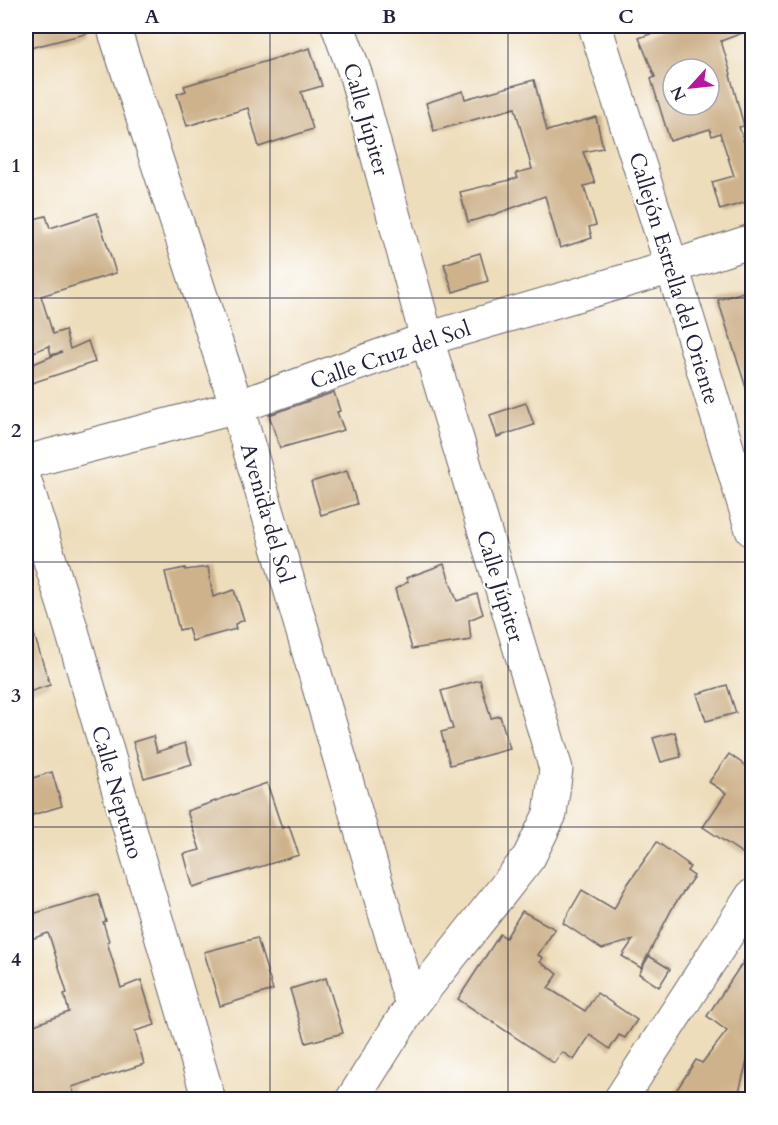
<svg xmlns="http://www.w3.org/2000/svg" width="778" height="1125" font-family="Cardo,serif">
<rect width="100%" height="100%" fill="#fff"/>
<filter id="ink" filterUnits="userSpaceOnUse"><feTurbulence type="fractalNoise" baseFrequency=".0167" numOctaves="2"/><feDisplacementMap in="SourceGraphic" scale="12" xChannelSelector="R" yChannelSelector="G"/><feConvolveMatrix kernelMatrix="1 2 1 2 8 2 1 2 1" color-interpolation-filters="sRGB"/></filter>
<filter id="wash" filterUnits="userSpaceOnUse"><feTurbulence type="fractalNoise" baseFrequency=".008" numOctaves="4" result="noise"/><feDisplacementMap in="SourceGraphic" scale="24" xChannelSelector="R" yChannelSelector="G"/><feGaussianBlur stdDeviation="1.35" result="paint"/><feColorMatrix in="noise" values="0 0 0 0 0 0 0 0 0 0 0 0 0 0 0 0 0 1.4 0 .05"/><feComposite in="paint" operator="in"/></filter>
<g filter="url(#wash)">
<rect width="100%" height="100%" fill="#edb"/>
<g id="blocks">
<!-- building -->
<g fill="#ceb28c" fill-rule="evenodd">
<polygon points="26,26 88,26 89,33 26,49"/>
<path d="M 672,26 L 753,26 L 753,29 L 721,41 L 731,74 L 730,75 L 744,126 L 739,127 L 753,170 L 753,200 L 720,210 L 712,182 L 734,176 L 720,133 L 712,136 L 710,129 L 670,141 L 651,79 L 655,77 L 639,38 ZM 673,69 L 709,69 L 709,105 L 673,105 Z"/>
<polygon points="310,48 322,86 301,92 313,129 259,147 248,108 187,126 177,94 186,91 184,86"/>
<polygon points="534,80 547,131 596,117 603,148 583,152 595,183 584,186 596,225 589,227 592,238 560,248 545,196 493,215 468,222 460,192 518,178 516,173 532,169 515,108 434,131 426,103 463,91 465,99"/>
<polygon points="97,213 116,273 41,296 53,334 65,330 70,349 88,341 95,362 26,385 26,367 62,352 51,355 49,346 26,355 26,221 46,216 50,228"/>
<polygon points="480,253 488,281 453,292 444,264"/>
<polygon points="753,289 753,393 748,394 718,300"/>
<polygon points="334,392 340,411 337,412 344,430 280,448 269,415"/>
<polygon points="526,403 534,425 497,437 490,415"/>
<polygon points="347,471 357,504 321,515 311,482"/>
<polygon points="444,564 457,601 477,594 483,614 469,620 471,640 412,649 395,589 408,582 406,578"/>
<polygon points="208,567 213,597 234,590 244,620 235,624 236,629 192,641 188,628 179,630 165,572 185,568 185,570"/>
<polygon points="30,622 50,685 26,693 26,623"/>
<polygon points="480,680 491,718 500,716 510,749 450,765 441,732 453,729 441,691"/>
<polygon points="727,685 736,713 706,721 697,694"/>
<polygon points="675,732 681,757 661,762 653,738"/>
<polygon points="153,736 157,752 185,743 192,764 144,778 133,742"/>
<polygon points="729,754 753,771 753,843 745,855 703,827 726,793 709,782"/>
<polygon points="52,772 62,806 26,817 26,780"/>
<polygon points="267,783 282,828 289,826 299,855 193,887 184,854 200,850 187,811"/>
<polygon points="657,842 688,864 687,865 690,867 687,871 694,876 673,907 641,968 622,956 633,940 602,949 563,923 582,890 614,909 627,885"/>
<polygon points="98,894 106,921 103,922 109,941 107,942 121,988 141,980 155,1025 135,1031 144,1064 72,1087 76,1100 26,1100 26,1028 69,1012 64,994 67,993 51,941 48,933 26,941 26,916"/>
<polygon points="522,911 555,929 538,955 543,958 540,962 558,974 548,988 585,1011 597,993 637,1020 625,1038 619,1035 610,1049 590,1035 574,1060 562,1052 554,1063 458,999 500,934 506,938"/>
<polygon points="257,938 273,990 220,1006 204,952"/>
<polygon points="753,947 753,1052 749,1053 737,1100 670,1100 696,1060 702,1063 727,1031 707,1016"/>
<polygon points="649,956 670,969 659,987 639,974"/>
<polygon points="326,978 343,1033 306,1043 290,989"/>
</g>
</g>
</g>
<g filter="url(#ink)">
<use href="#blocks" fill-opacity="0" stroke="#696368" stroke-width="1.5"/>
<g fill="none" stroke-linecap="round" stroke-linejoin="round">
<!-- minor casing -->
<g stroke="#696368" stroke-width="35">
<g id="minor">
<polyline points="113,26 237,407 412,1005"/>
<polyline points="338,26 356,76 427,339 556,769 550,814 529,857 412,1005 352,1100"/>
<polyline points="595,26 672,267 752,530"/>
<polyline points="26,462 237,407 427,339 672,267 752,241"/>
<polyline points="26,484 72,631 209,1100"/>
<polyline points="620,1100 752,896"/>
</g>
</g>
<!-- minor -->
<use href="#minor" stroke="#fff" stroke-width="33"/>
</g>
</g>
<!-- grid -->
<path fill="none" stroke="#22223b" stroke-width="1.5" stroke-opacity="0.55" d="M 270,26 L 270,1100M 508,26 L 508,1100M 26,298 L 752,298M 26,562 L 752,562M 26,827 L 752,827"/>
<g text-anchor="middle" stroke-width="4.5" stroke-linejoin="round" paint-order="stroke">
<!-- street labels -->
<g font-size="22" fill="#22223b" stroke="#fff">
<text transform="translate(367 119) rotate(74)" y="8">Calle Júpiter</text>
<text transform="translate(675 278) rotate(73)" y="8">Callejón Estrella del Oriente</text>
<text transform="translate(390 354) rotate(-19)" y="8">Calle Cruz del Sol</text>
<text transform="translate(268 513) rotate(74)" y="8">Avenida del Sol</text>
<text transform="translate(501 586) rotate(73)" y="8">Calle Júpiter</text>
<text transform="translate(118 792) rotate(74)" y="8">Calle Neptuno</text>
</g>
</g>
<!-- margin -->
<rect width="778" height="1125" fill="none" stroke="#fff" stroke-width="66"/>
<!-- north arrow -->
<g transform="translate(691 87) rotate(243)"><circle r="28" fill="#ffffff" stroke="#a7a7b1" stroke-width="1.5"/>
<path d="M0-4.5L10 22L0 15L-10 22Z" fill="#b5179e"/>
<text y="-9" font-size="16" font-weight="bold" text-anchor="middle" fill="#22223b">N</text>
</g>
<rect x="33" y="33" width="712" height="1059" fill="none" stroke="#22223b" stroke-width="2"/>
<g font-size="20" text-anchor="middle" font-weight="bold" fill="#22223b">
<text x="152" y="23">A</text>
<text x="389" y="23">B</text>
<text x="626" y="23">C</text>
<text x="16" y="172">1</text>
<text x="16" y="437">2</text>
<text x="16" y="702">3</text>
<text x="16" y="966">4</text>
</g>
</svg>
